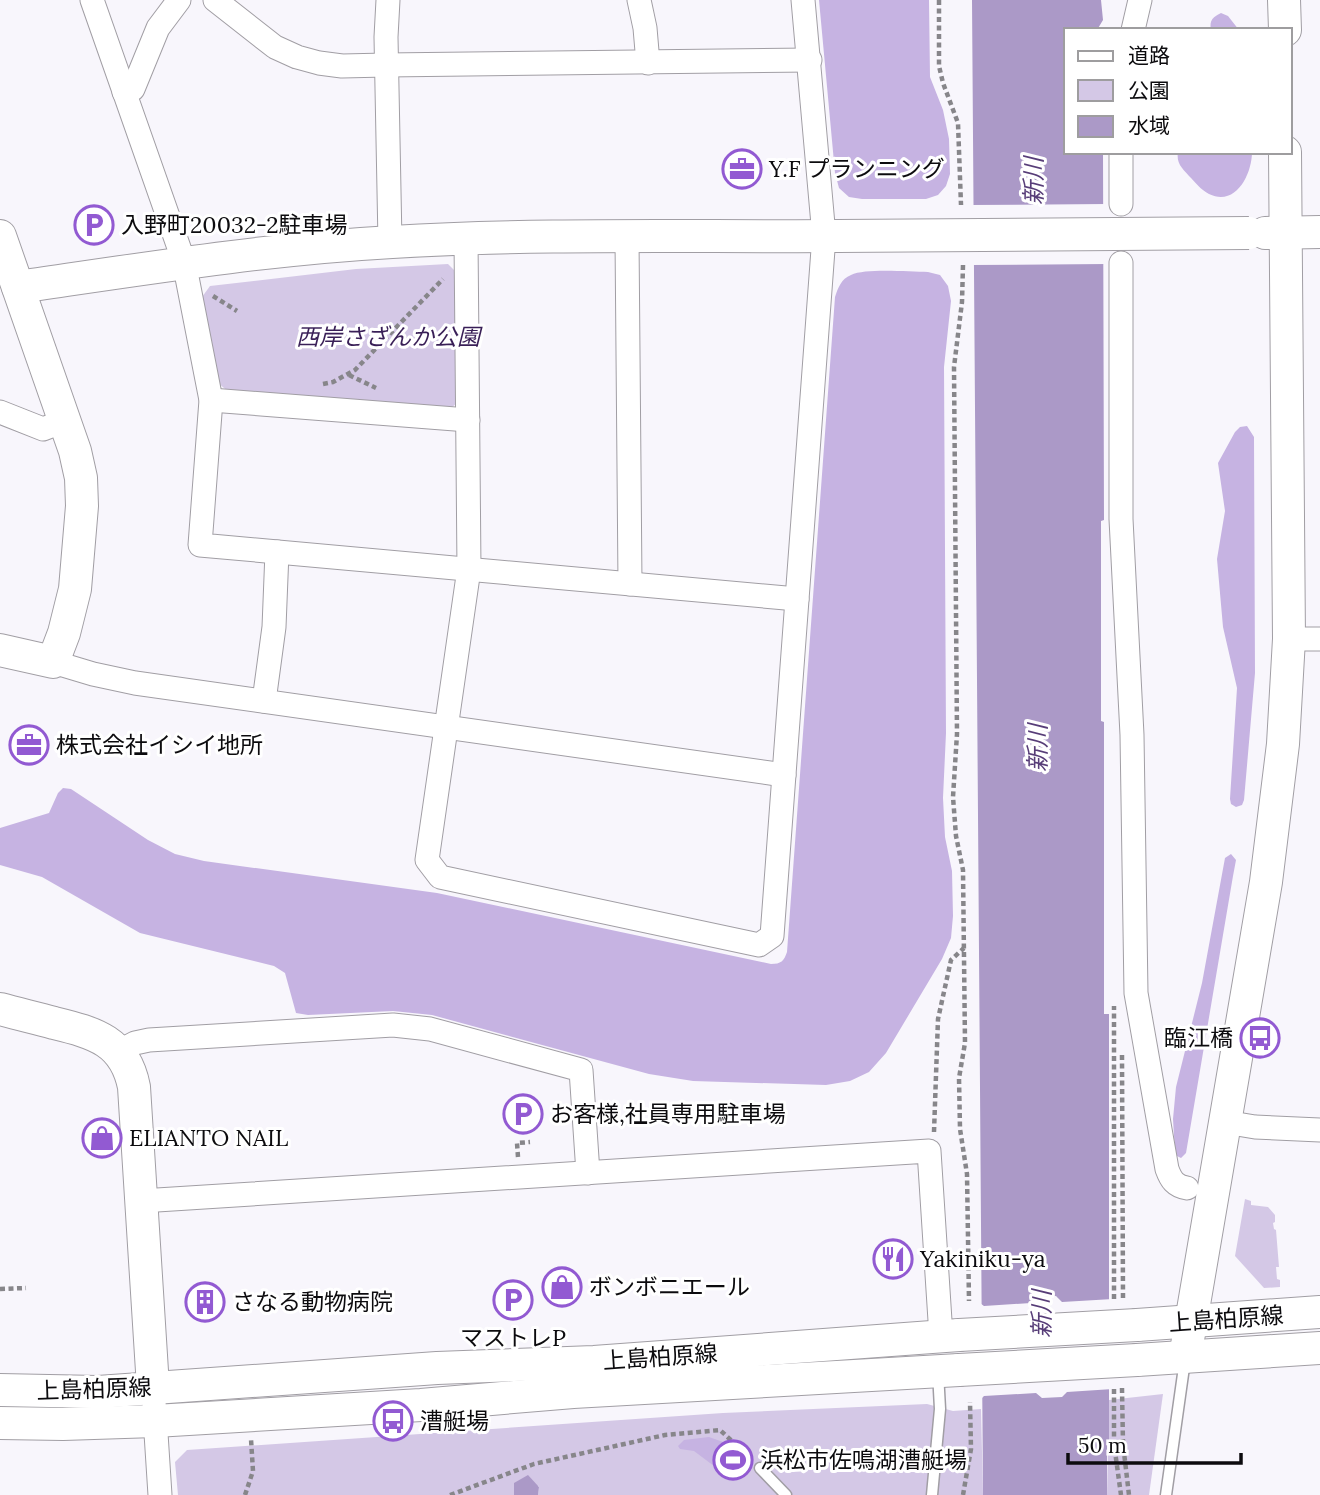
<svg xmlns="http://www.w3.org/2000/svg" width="1320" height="1495" font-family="Lora,'Noto Sans JP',serif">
<rect width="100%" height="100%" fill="#f8f6fc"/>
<!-- green -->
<g fill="#d4c8e6">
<polygon points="448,264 459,275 460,400 448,411 231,394 217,382 202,297 210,286 356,269"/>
<polygon points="1245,1199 1251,1201 1251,1205 1268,1207 1275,1215 1275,1222 1273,1223 1274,1229 1276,1230 1279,1267 1276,1267 1277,1279 1280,1280 1280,1287 1264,1288 1235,1256"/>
<polygon points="1163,1394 1149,1495 1107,1495 1109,1400"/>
<polygon points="927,1404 953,1411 981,1409 983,1495 538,1495 539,1486 514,1483 514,1495 178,1495 175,1462 187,1450 723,1413"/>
</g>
<!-- forest -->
<g fill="#c6b3e2">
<polygon points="819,0 929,0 930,77 943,110 949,139 950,174 946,186 938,195 926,199 862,199 849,197 839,188 835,173"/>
<path d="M 1221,13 L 1228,16 L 1239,30 L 1211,30 C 1209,20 1213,17 1221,13 Z"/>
<path d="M 1178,152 L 1252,152 C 1252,174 1236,207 1209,194 C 1201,190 1195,182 1189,176 C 1182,168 1176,163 1178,152 Z"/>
<path d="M 928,272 L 940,275 L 948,286 L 951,301 L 944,367 L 946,733 L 943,798 L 945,837 L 952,871 L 953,916 L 951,938 L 942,959 L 886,1053 L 869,1072 L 850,1081 L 826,1085 L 693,1081 L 649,1074 L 432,1015 L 393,1011 L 308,1015 L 296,1013 L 285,973 L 274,966 L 140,933 L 42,877 L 0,865 L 0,828 L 49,813 L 58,793 L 63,788 L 71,789 L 148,840 L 175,854 L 204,861 L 437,893 L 771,964 C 781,964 784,961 787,952 L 835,297 C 838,288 841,279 851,275 C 866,268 909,272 928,272 Z"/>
<polygon points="1247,426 1254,437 1255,673 1244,800 1242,805 1236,807 1231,804 1230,799 1237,688 1223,627 1217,559 1225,511 1218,463 1235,432 1240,427"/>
<polygon points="1231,854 1236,860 1233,876 1186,1153 1181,1158 1177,1156 1175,1152 1173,1119 1176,1087 1202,983 1225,858"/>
<polygon points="709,1437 723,1442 733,1453 731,1460 722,1468 714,1466 694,1451 680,1449 678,1446 684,1440"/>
</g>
<!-- water -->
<g fill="#ab99c7">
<polygon points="972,0 1101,0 1103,20 1097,30 1066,30 1066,152 1103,152 1104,520 1101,521 1101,721 1104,722 1104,1014 1109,1014 1109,1444 1107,1445 1107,1495 983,1495"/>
<polygon points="528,1475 539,1487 538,1495 514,1495 514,1483"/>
</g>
<!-- pier -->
<g fill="#f8f6fc">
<polygon points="1107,204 1107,264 970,265 970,205"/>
<polygon points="1056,1296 1062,1302 1113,1299 1113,1389 1067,1392 1062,1397 1042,1398 1036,1393 984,1396 978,1402 977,1301 984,1306 1031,1303 1036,1298"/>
</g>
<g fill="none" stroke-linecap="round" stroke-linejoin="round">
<!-- lane casing -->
<g stroke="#a19ea4" stroke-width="13">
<g id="lane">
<polyline points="760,1468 786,1495"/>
<polyline points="932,1495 940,1409 938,1372"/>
<polyline points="1166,1495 1185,1360"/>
</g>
</g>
<!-- street casing -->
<g stroke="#a19ea4" stroke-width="25">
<g id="street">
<polyline points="92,0 184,262 211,400 200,545 797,599"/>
<polyline points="215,0 275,47 297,57 319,63 342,66 386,65 810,60"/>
<polyline points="388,0 386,37 390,242"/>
<polyline points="639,0 645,28 648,63"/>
<polyline points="1133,30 1140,0"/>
<polyline points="124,92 133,89 158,28 179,0"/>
<polyline points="1121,204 1121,152"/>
<polyline points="627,238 630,584"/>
<polyline points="466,239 469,569 427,860 440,877 759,945 772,936 824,236 803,0"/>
<path d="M 1121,263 L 1121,519 L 1132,735 L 1136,993 L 1167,1169 C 1171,1180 1175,1186 1187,1188"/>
<polyline points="211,400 468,420"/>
<polyline points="0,412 43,429 64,421"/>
<polyline points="1289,639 1320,639"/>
<polyline points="53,662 93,674 135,683 784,775"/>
<polyline points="264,701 274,627 277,552"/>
<polyline points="118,1052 135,1043 149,1040 393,1025 430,1029 581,1070 588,1173"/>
<polyline points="1225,1122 1255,1127 1320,1130"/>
<polyline points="141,1201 929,1151 941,1336"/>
<polyline points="153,1387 160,1495"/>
</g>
</g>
<!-- secondary casing -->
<g stroke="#a19ea4" stroke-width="34">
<g id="secondary">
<polyline points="1284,0 1285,30"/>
<polyline points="1265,233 1320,232"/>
<polyline points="0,236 75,451 81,478 82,506 75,589 64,633 53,662 0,650"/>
<path d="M 18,287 C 142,269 266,249 392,242 C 540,233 690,237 838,236"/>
<path d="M 0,1009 C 18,1014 36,1018 54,1023 C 95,1033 125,1041 134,1087 L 153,1387"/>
<polyline points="1137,1325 1320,1312"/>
<polyline points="1185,1357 1266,882 1283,744 1289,639 1285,152"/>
<polyline points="1137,1360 1320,1348"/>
<polyline points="0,1390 98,1392 437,1368 594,1362 959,1335"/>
<polyline points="0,1423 63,1424 155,1421 421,1405 573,1392 959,1370"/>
</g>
</g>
<!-- path -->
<g stroke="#87868a" stroke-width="4.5" stroke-dasharray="5 3.5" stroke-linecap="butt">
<polyline points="939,0 939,66 943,83 958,123 961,205"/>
<polyline points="963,265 962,302 954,367 957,734 953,797 956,836 963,870 965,1043 959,1078 960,1129 967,1174 969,1301"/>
<polyline points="213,296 237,311"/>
<polyline points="349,375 376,388"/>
<polyline points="323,384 333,382 355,370 443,279"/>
<polyline points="1122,1055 1123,1298"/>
<polyline points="934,1132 938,1019 951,960 964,948"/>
<polyline points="518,1157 517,1143 530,1142"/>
<polyline points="0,1289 26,1288"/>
<polyline points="1114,1299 1114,1006"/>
<polyline points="1122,1388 1123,1444 1129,1495"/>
<polyline points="1114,1389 1114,1444 1121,1495"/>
<polyline points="245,1495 253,1471 251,1439"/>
<polyline points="450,1495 534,1464 665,1435 720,1430 749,1457"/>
<polyline points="963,1495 971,1449 970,1402"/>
</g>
<!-- lane -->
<use href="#lane" stroke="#fff" stroke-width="10"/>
<!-- street -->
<use href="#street" stroke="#fff" stroke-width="23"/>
<!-- secondary -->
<use href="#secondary" stroke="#fff" stroke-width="32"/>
<!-- secondary-bridge casing -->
<g stroke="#a19ea4" stroke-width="34" stroke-linecap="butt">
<g id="secondary-bridge">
<polyline points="838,236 1249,233"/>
<polyline points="959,1335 1137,1325"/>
<polyline points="959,1370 1137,1360"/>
</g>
</g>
<!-- secondary-bridge -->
<use href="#secondary-bridge" stroke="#fff" stroke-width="32"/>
</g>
<!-- icons -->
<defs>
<g id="office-ring" transform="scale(2.0125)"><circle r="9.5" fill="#fff" stroke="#925ad2" stroke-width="1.5"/><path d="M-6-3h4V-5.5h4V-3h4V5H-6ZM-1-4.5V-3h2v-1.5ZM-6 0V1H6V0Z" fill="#925ad2"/></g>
<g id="parking-ring" transform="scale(2.0125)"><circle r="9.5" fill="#fff" stroke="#925ad2" stroke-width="1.5"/><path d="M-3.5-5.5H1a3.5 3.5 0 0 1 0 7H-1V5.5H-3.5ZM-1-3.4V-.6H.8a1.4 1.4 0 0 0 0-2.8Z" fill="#925ad2"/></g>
<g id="bus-ring" transform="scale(2.0125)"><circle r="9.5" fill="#fff" stroke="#925ad2" stroke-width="1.5"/><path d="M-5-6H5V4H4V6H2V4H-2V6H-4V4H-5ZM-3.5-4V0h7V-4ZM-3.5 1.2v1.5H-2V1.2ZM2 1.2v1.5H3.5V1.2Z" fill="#925ad2"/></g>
<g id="shop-ring" transform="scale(2.0125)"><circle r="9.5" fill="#fff" stroke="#925ad2" stroke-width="1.5"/><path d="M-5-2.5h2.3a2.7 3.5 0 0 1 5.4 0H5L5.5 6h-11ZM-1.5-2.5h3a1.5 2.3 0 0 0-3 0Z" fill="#925ad2"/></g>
<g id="restaurant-ring" transform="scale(2.0125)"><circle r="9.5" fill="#fff" stroke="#925ad2" stroke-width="1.5"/><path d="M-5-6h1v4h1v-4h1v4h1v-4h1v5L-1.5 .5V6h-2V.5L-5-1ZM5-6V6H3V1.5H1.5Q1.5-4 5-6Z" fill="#925ad2"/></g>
<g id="building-ring" transform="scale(2.0125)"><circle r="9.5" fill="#fff" stroke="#925ad2" stroke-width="1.5"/><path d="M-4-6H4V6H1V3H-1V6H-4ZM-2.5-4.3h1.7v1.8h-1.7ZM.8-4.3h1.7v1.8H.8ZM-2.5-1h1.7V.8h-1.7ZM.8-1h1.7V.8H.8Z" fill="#925ad2"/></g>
<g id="stadium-ring" transform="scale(2.0125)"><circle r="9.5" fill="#fff" stroke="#925ad2" stroke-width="1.5"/><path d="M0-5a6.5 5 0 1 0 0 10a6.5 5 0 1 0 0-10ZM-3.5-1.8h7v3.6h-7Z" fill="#925ad2"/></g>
</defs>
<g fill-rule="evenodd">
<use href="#office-ring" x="742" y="169"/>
<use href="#parking-ring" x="94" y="225"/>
<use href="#office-ring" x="29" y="745"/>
<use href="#bus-ring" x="1260" y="1038"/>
<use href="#parking-ring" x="523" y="1114"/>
<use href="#shop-ring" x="102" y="1138"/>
<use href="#restaurant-ring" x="893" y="1259"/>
<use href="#shop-ring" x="562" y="1287"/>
<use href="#parking-ring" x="513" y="1300"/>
<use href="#building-ring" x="205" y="1302"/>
<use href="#bus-ring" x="393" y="1421"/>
<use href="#stadium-ring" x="733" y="1460"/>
</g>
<g text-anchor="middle" stroke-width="6" stroke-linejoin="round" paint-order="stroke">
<!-- poi labels -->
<g font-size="23" fill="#0c0b0e" stroke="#fff" text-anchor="start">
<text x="769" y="177">Y.F プランニング</text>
<text x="121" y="233">入野町20032-2駐車場</text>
<text x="56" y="753">株式会社イシイ地所</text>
<text x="1233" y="1046" text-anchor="end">臨江橋</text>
<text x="550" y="1122">お客様,社員専用駐車場</text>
<text x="129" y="1146">ELIANTO NAIL</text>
<text x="920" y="1267">Yakiniku-ya</text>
<text x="589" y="1295">ボンボニエール</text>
<text x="232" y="1310">さなる動物病院</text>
<text x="513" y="1346" text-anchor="middle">マストレP</text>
<text x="420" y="1429">漕艇場</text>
<text x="760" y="1468">浜松市佐鳴湖漕艇場</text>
</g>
<!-- park labels -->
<g font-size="23" font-style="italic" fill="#391f57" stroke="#fff">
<text x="388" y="345">西岸さざんか公園</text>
</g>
<!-- street labels -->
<g font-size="23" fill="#0c0b0e" stroke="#fff">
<text transform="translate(1226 1319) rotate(-4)" y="8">上島柏原線</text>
<text transform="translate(660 1357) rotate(-4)" y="8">上島柏原線</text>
<text transform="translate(94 1389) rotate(-2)" y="8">上島柏原線</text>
</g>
<!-- water labels -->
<g font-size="24" font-style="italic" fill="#573d78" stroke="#fff">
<text transform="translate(1034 181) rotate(-90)" y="8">新川</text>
<text transform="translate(1038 748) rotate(-90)" y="8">新川</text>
<text transform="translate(1042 1314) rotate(-90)" y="8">新川</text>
</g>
</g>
<!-- legend -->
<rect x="1064" y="28" width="228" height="126" fill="#ffffff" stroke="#9e9d9f" stroke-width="2"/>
<rect x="1078" y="51" width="35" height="10" fill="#ffffff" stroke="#9e9d9f" stroke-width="2"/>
<text x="1128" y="63" font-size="21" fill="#0c0b0e">道路</text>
<rect x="1078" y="80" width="35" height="21" fill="#d4c8e6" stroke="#9e9d9f" stroke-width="2"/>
<text x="1128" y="98" font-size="21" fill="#0c0b0e">公園</text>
<rect x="1078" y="116" width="35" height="21" fill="#ab99c7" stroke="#9e9d9f" stroke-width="2"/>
<text x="1128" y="133" font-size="21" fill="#0c0b0e">水域</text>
<!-- scale -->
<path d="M1068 1453v10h173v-10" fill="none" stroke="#0c0b0e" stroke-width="3.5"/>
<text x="1078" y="1453" font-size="21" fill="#0c0b0e" stroke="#ffffff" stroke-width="5" paint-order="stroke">50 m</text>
</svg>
